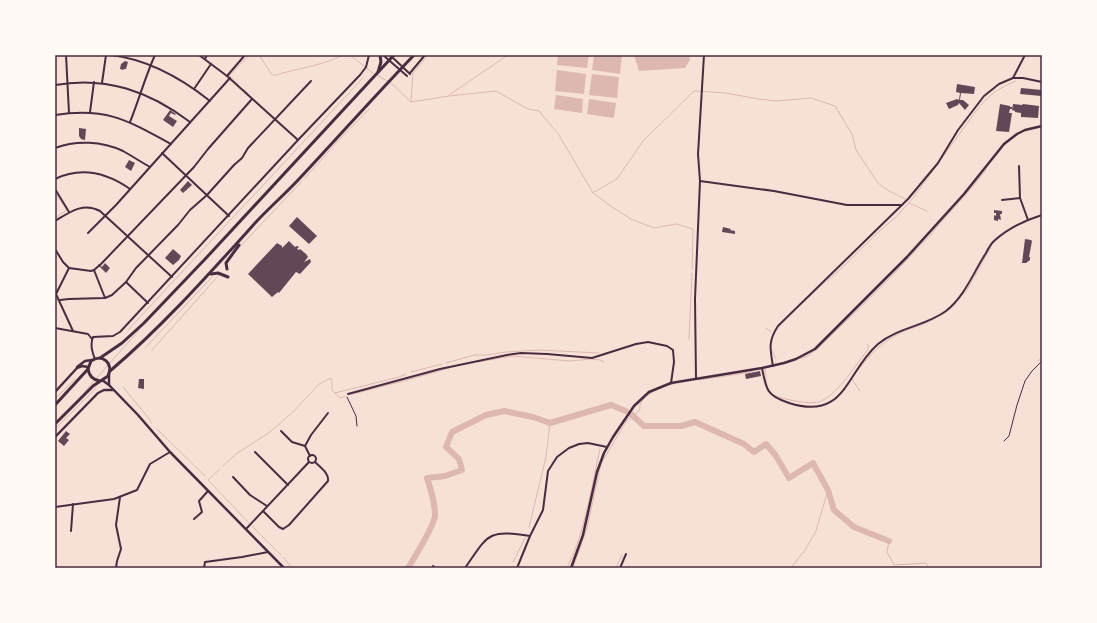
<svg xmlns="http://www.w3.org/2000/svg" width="1097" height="623" font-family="'Fira Sans Condensed',sans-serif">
<rect width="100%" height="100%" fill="#f7e1d7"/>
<!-- water -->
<g fill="#dcb8b0">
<polygon points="558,55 589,55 587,68 557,65"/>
<polygon points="594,55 622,55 620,74 592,70"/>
<polygon points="634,55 689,55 690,60 685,68 639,71"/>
<polygon points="557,70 586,74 584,94 555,91"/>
<polygon points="592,74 619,77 617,98 589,95"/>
<polygon points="556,95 583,99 582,113 554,109"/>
<polygon points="589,99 616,103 614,118 587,114"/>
</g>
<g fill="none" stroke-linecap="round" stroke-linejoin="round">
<!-- stream -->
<g stroke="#dcb8b0" stroke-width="1">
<path d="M 259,55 L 272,75 L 276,75 C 298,68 322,66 343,55"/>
<polyline points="350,55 374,74"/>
<polyline points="377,75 392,84 411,102 449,96 496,91 528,109 539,111 559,135 593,193 612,207 631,219 654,228 676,224 693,229 692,269"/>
<polyline points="238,84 229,76 249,55"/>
<polyline points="243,89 248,93"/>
<polyline points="449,95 508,55"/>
<polyline points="411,101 413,73 428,55"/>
<polyline points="305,178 337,142 369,109"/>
<polyline points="594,192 617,179 643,141 694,91 698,91 725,93 759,99 776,101 811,98 835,106 852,134 856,150 878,183 889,191 905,199"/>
<polyline points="55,193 67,210 55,218"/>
<polyline points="909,203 927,211"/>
<polyline points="236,251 302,181"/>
<path d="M 827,281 L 845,265 L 876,234 L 896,217 L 913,198 L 976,111 C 988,96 998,88 1016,81"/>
<polyline points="961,296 967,290 991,247"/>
<polyline points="808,298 825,282"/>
<polyline points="943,314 950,309"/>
<polyline points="766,328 771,332"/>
<polyline points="128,330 363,78"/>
<polyline points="689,339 692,273"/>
<polyline points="145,348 212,277"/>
<polyline points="152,350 219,275"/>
<polyline points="772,351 776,359"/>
<path d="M 799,359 L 808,356 L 817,349 C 851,316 885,285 916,250 C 922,242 930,238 935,229 L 974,185 L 986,170"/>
<polyline points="1038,361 1042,357"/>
<polyline points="478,362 512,356 570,361 591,359 600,360 604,362"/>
<polyline points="446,363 474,355 486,355 506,352 539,350 599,353"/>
<polyline points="109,364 140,329"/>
<polyline points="765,369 767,386"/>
<path d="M 858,370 C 872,353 879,344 900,333 C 910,328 922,326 932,320"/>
<polyline points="411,372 442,364"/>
<polyline points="96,379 107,366"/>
<polyline points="852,379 860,391"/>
<polyline points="699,380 739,374 753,371"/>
<polyline points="670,385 676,383"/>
<polyline points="123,387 150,420 151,423"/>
<polyline points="335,393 340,398 345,396"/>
<polyline points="83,394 94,381"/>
<polyline points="349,395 411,379 449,368"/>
<path d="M 775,396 C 785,399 811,406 821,401 C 839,393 857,363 869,348 L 867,344"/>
<polyline points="55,399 75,379"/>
<polyline points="626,411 631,414"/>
<polyline points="55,429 96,388"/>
<polyline points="157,429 205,476"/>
<polyline points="223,466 236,454 270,432 294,411 319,384 331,378 332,382 332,390 335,393 399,377 406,374"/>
<polyline points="220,469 208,480 249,523"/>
<polyline points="252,526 281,555"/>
<polyline points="529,527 546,457 550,423"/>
<polyline points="889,541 887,552 894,565 926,563 929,568"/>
<polyline points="283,557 292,568"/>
<polyline points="513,562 525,538"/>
<path d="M 567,568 C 585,533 591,488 600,449"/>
<polyline points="573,568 587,528 601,464 605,457 627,420 634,416 640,409 640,404 645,397 654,391"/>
<polyline points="616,568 622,555"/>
<polyline points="791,568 805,550 816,531 828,490"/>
</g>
<!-- river -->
<g stroke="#dcb8b0" stroke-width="6">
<polyline points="631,414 644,426 681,426 695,422 744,444 754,452 766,444 776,456 789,478 813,463 828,490 834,510 854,527 889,541"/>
<path d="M 408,568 C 414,558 435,525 435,515 C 435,502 431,490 427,478 L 445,476 L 462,470 L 459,459 L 446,447 L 452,432 L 486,415 L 504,411 L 533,417 L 550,423 L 611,405 L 626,411"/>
</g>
</g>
<!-- building -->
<g fill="#644757">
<polygon points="125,61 128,62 126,69 124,69 123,70 120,69 121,64"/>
<polygon points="957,84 975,87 974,94 961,93 960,100 963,100 969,105 965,110 959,103 958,105 949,109 946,103 957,99 959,100 960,93 956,92"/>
<polygon points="1021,88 1042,90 1041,96 1020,94"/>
<polygon points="1000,104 1010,106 1010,107 1012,107 1012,109 1010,109 1009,113 1012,113 1009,132 996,131"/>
<polygon points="1013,104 1022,105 1023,104 1039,106 1038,118 1021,117 1021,113 1015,112 1015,111 1012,110"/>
<polygon points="170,110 176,114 175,115 171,113 169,116 177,121 173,127 163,120"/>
<polygon points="79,128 86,129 85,140 81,139 79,136"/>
<polygon points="129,160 135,163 131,171 125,167"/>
<polygon points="188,181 192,185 183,193 180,190"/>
<polygon points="994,210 1002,211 1002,214 1000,214 1001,220 998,219 998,221 994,220 994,215 996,216 996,213 994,213"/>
<polygon points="297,217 317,236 309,244 289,226"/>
<polygon points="723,227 731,229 730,230 735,231 735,234 722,232"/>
<polygon points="1025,239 1031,240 1032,241 1029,257 1030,257 1030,260 1026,263 1022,263"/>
<polygon points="289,241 295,247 297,246 299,247 297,249 299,250 300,249 306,254 308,257 304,262 310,259 311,262 300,274 296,272 279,293 278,292 272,297 248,274 277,243 282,246 282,248"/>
<polygon points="173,249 181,256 179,260 173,265 165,258"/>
<polygon points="105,263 110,268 106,273 98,265 99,264 102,267"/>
<polygon points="760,371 761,376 746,379 745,374"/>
<polygon points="139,379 144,379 144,389 138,388"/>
<polygon points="66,431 70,434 66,438 69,440 64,446 58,441"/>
</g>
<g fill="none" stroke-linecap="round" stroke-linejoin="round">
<!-- path -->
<polyline stroke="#4a2c40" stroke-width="1" points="347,397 356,416 357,426"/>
<!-- service -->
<polyline stroke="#4a2c40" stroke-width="1" points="1004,441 1009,436 1017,405 1025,381 1032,371 1042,361"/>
<!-- minor -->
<g stroke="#4a2c40" stroke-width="2">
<polyline points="66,55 69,113"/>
<path d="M 110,55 C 147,59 181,78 210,101"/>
<polyline points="199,55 227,76 298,140"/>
<polyline points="383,55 407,76"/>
<polyline points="390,55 410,74"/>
<polyline points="205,59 207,55"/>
<polyline points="410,73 425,55"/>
<polyline points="227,76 245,55"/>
<polyline points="1013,78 1025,55"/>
<polyline points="102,83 106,55"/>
<path d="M 55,85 C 106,76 149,91 190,122"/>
<polyline points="194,89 211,64"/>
<polyline points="90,112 94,82"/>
<path d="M 55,115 C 106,107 127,120 171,144"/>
<path d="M 130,122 C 139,100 145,77 155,55"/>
<path d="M 55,148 C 76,140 102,141 123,151 C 132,156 141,162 150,167"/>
<polyline points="162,153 229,216"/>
<polyline points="1019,166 1020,198 1028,220"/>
<path d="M 55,179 C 82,166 107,173 130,189"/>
<polyline points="700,181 774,191 847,205 902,205"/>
<polyline points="55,189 69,212"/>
<polyline points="1002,200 1020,198"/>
<path d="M 55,221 C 70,212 83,202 100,211 L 172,277"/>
<polyline points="88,233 116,205 230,78"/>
<polyline points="55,249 63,262 69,268"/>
<polyline points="69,268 91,271 94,270 101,264 194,167 208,149 252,99"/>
<polyline points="94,270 105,298"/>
<polyline points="126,282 148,303"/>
<polyline points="55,292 73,331"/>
<polyline points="56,294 69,268"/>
<polyline points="60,300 69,299 105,298 112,295 126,282 136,268 178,225 190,210 207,195 234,165 242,158 248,148 311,81"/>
<polyline points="55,328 88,334 92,339"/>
<path d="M 95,359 C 92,352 90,344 93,337 L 113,336 L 120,332 L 298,140 L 360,75 L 366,67 L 369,55"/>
<path d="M 773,366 C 770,349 768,341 778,326 L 908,199 L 938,163 L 958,130 L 984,96 L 999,84 L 1013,78 L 1023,78 L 1042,82"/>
<path d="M 762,368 C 766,390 767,396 789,403 C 846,421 845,373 878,344 C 899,327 926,326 946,311 C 965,296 973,273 986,253 C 988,249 991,244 994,241 C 1007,229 1026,220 1042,215"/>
<polyline points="696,378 695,299 700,181 698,154 704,55"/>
<polyline points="348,394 440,369 507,355 521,353 547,354 592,358 636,344 648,342 667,346 673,350 674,362 671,383"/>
<polyline points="281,431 292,442 305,446 310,456"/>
<polyline points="305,446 311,435 328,413"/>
<polyline points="255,452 288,485"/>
<circle cx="312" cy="459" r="4"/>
<polyline points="233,477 250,495 267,506"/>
<polyline points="55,507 114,499 137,490 150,464 170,452"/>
<path d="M 263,511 L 279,527 L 283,529 L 289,525 L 328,481 C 329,473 321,468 315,462"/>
<polyline points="194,519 202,512 199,501 208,491"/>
<polyline points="246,529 309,462"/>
<polyline points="71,531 73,504"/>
<polyline points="433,566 435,568"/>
<polyline points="116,568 117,561 121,549 116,525 120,497"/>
<polyline points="204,568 205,562 242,557 268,552"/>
<path d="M 465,568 C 488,535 487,529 530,536"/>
<polyline points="517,568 530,536 543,510 548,471 557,457 569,448 579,444 588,443 607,447"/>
<polyline points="620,568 626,554"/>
</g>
<!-- tertiary -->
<g stroke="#4a2c40" stroke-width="2.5">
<polyline points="77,367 85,361 92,360"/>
<polyline points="102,380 109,385 138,415 170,452 284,568"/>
<polyline points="109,385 109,374"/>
<polyline points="55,392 77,368 82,366 88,367"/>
<polyline points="55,437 98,393 104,390 113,390"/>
<polyline points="571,568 583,535 597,472 604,453 613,437 634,406 649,392 671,383 762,368 784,363 796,359 815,349 907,257 964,194 1004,144 1017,134 1025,130 1042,126"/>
</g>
<!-- primary -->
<g stroke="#4a2c40" stroke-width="3">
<polyline points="378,72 381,62 380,55"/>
<polyline points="227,269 226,263 239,245"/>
<polyline points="211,274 218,273 228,277"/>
<polyline points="100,358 122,343 144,323 207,257 394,55"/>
<path d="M 110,371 C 163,326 209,274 256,222 C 270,207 285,194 299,179 C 337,138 375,96 414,55"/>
<polyline points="55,405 88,369"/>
<path d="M 55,424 L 93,386 L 108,376 C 114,363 102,353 91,361 L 88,369 C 89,376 93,380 100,381"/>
</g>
</g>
<!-- border -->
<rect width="1097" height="623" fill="none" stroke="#fffaf5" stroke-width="112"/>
<rect x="56" y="56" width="985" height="511" fill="none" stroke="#4a2c40" stroke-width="1.5"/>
</svg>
